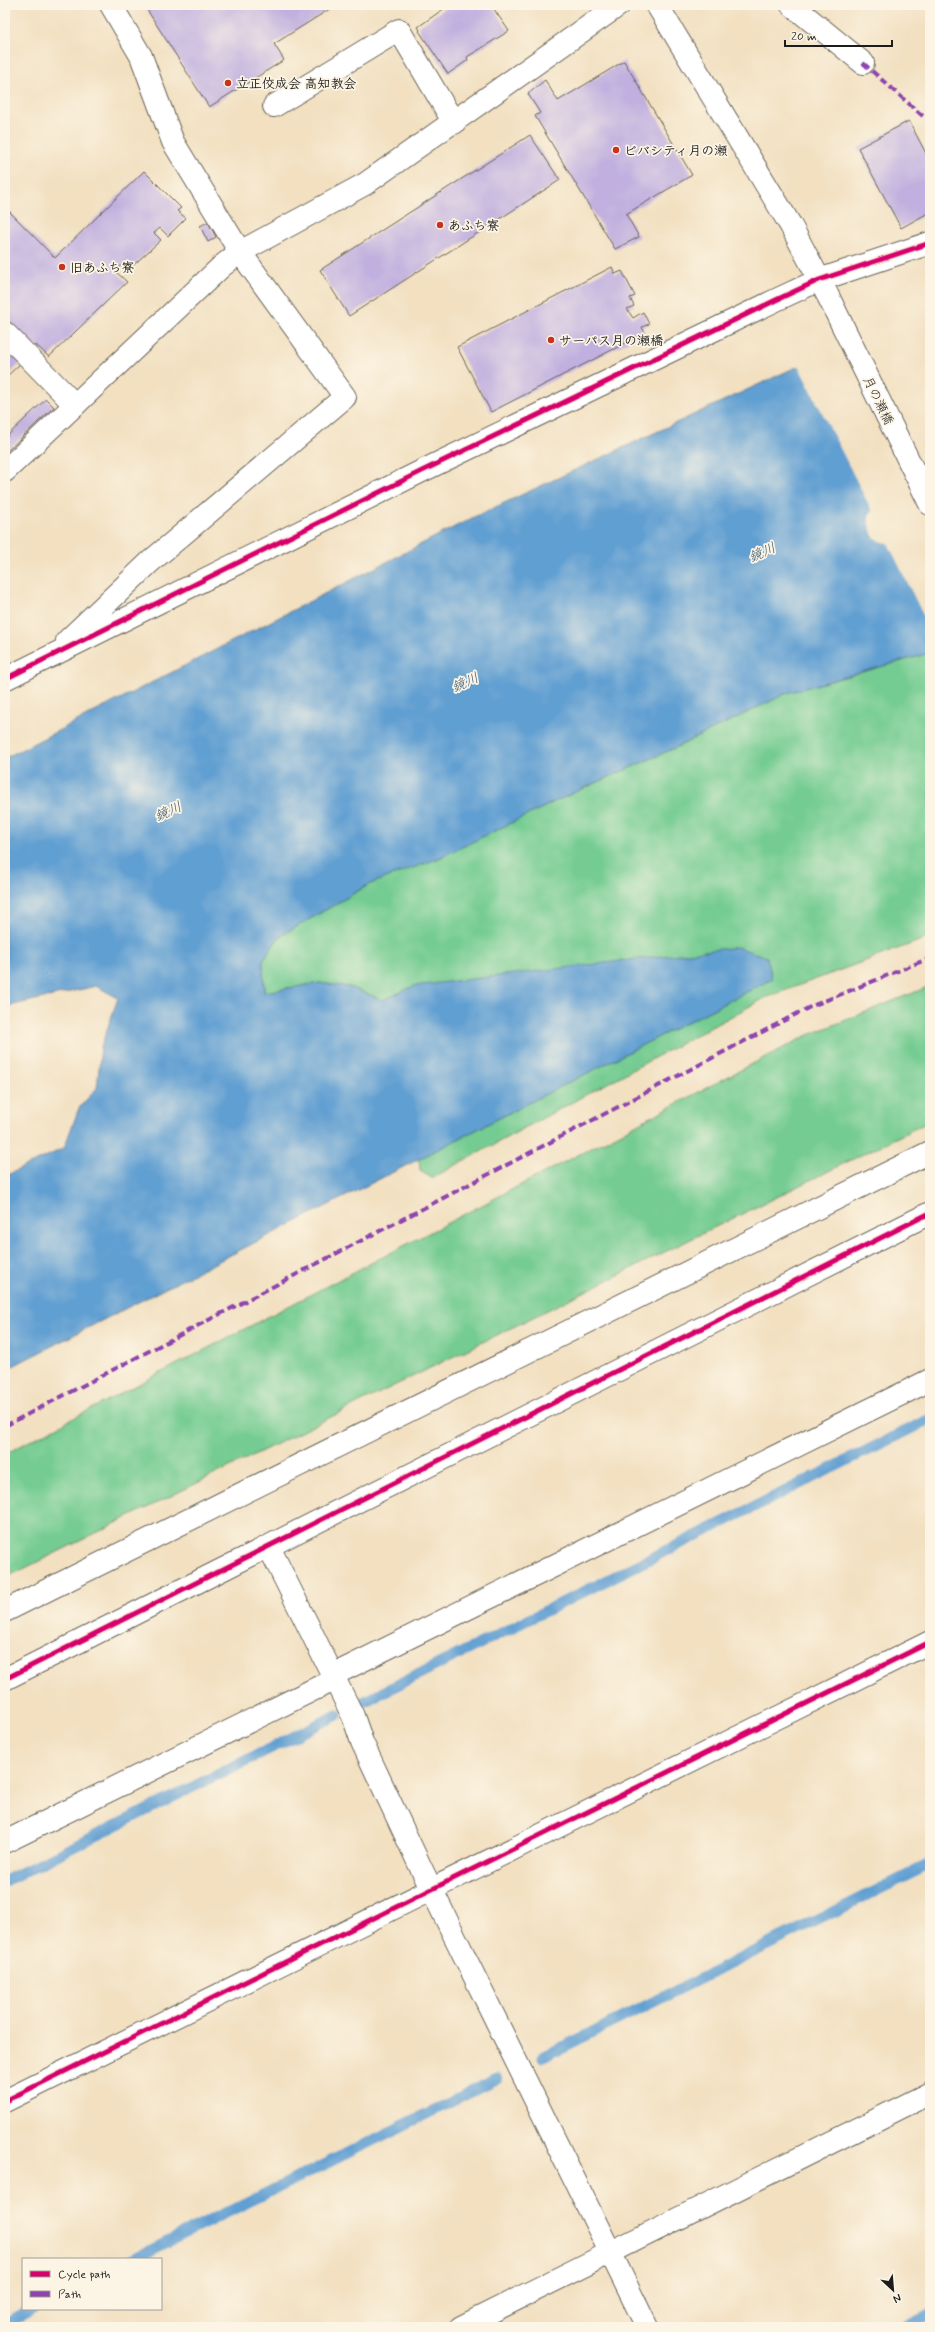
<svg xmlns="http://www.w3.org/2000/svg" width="935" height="2332" font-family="Mynerve,'Klee One',sans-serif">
<rect width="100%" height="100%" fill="#fcf5e5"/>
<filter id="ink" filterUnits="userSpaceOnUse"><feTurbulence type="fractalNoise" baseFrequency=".025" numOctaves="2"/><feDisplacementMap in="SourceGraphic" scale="8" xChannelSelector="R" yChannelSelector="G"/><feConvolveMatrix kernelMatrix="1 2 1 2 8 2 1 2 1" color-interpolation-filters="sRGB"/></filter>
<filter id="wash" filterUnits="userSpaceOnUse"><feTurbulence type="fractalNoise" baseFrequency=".012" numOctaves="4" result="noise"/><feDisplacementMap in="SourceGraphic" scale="16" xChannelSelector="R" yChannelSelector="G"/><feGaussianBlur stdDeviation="0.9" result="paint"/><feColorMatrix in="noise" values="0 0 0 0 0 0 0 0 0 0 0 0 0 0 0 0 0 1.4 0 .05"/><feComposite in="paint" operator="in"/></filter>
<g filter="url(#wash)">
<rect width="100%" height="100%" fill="#f2e0c1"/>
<!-- green -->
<g fill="#74cc92" stroke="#487457">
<polygon points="930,653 930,937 765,998 432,1178 420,1171 419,1159 772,979 767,957 414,986 383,1000 349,987 319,983 264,992 263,960 279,937 370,884 439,858 573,793 677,747 787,693"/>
<polygon points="930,986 930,1121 5,1578 5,1454 804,1037"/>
</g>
<!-- water -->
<polygon fill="#609fd2" stroke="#3e5e77" points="930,341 930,653 787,693 677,747 573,793 439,858 370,884 279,937 263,960 264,992 319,983 349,987 383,1000 414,986 737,947 767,957 772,979 5,1370 5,1176 64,1148 79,1108 97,1088 101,1047 118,998 96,986 5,1007 5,758 474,517 794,368"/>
<!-- pier -->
<polygon fill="#f2e0c1" points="930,339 930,629 888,543 879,541 873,536 869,524 869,517 872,511 798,365"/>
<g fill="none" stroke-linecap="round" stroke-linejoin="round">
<!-- stream -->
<g stroke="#609fd2" stroke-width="11">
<polyline points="361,1703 930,1419"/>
<polyline points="5,1881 337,1715"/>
<polyline points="543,2057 930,1864"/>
<polyline points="133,2259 497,2079"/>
<polyline points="5,2323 33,2309"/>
<polyline points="905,2327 930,2315"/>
</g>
</g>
<g id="blocks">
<!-- building -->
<g fill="#c0afdf">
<polygon points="144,5 336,5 274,44 284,60 209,107"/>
<polygon points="449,5 491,5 509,31 467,57 468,60 448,74 419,31 420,30 418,27"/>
<polygon points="624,61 692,175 626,214 639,237 615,249 535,116 540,113 528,94 545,80 558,101"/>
<polygon points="909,121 930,161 930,212 901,228 858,148"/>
<polygon points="530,135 560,180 349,316 320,270"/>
<polygon points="144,171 181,208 177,211 186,218 168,236 160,228 154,233 161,240 129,269 124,263 115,271 127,282 49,357 36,345 33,347 5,317 5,214 9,211 55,258"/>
<polygon points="208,222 216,237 208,242 200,226"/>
<polygon points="612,267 615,274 622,271 635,296 630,298 634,306 627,309 633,318 643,312 649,324 642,327 645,333 491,412 457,347"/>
<polygon points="5,344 22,362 5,378"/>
<polygon points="46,399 54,407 5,453 5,438"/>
</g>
</g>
</g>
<g filter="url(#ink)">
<use href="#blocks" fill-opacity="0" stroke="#676156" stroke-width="1"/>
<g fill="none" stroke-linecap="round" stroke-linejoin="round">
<!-- minor casing -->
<g stroke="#676156" stroke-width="24">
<g id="minor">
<polyline points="657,5 791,226 828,296 930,504"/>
<polyline points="792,5 863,63"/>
<polyline points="274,106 399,30 454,123"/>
<polyline points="5,333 75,405"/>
<polyline points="5,471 222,266 240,252 365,184 619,5"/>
<polyline points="67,641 150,562 345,397 240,252 173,142 141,56 111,5"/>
<polyline points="5,679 422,471 776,300 819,280 930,243"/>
<polyline points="269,1547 353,1716 362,1742 421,1868 647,2327"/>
<polyline points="5,1611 930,1152"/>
<polyline points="333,1675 930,1380"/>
<polyline points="5,1679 930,1213"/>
<polyline points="5,1842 335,1679"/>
<polyline points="5,2101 930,1642"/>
<polyline points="461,2327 930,2093"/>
</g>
</g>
<!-- minor -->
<use href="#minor" stroke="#fff" stroke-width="22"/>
<!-- quiet -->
<g stroke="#8e44ad" stroke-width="4" stroke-dasharray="8 4" stroke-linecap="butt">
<polyline points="863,63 925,118 930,118"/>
<polyline points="5,1426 812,1006 930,958"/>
</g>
<!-- cycleway casing -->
<g stroke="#fcf5e5" stroke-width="8">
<g id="cycleway">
<polyline points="5,679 422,471 776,300 819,280 930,243"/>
<polyline points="5,1679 930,1213"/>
<polyline points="5,2101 930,1642"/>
</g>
</g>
<!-- cycleway -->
<use href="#cycleway" stroke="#d6006c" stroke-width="5"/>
</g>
</g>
<!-- markers -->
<g fill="#c8321e" stroke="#fcf5e5" stroke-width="1.5">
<circle cx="228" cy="83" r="4"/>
<circle cx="616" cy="150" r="4"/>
<circle cx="440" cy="225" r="4"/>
<circle cx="62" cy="267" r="4"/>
<circle cx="551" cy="340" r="4"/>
</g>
<g text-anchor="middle" stroke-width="3.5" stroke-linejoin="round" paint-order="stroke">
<!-- poi labels -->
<g font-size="13" font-weight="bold" fill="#1c1c1c" stroke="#fcf5e5" text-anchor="start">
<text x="236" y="88">立正佼成会 高知教会</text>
<text x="624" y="155">ビバシティ月の瀬</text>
<text x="448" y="230">あふち寮</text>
<text x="70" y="272">旧あふち寮</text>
<text x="559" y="345">サーパス月の瀬橋</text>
</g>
<!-- street labels -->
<g font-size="13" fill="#1c1c1c" stroke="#fcf5e5">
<text transform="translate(879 400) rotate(64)" y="5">月の瀬橋</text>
</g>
<!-- water labels -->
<g font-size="14" font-style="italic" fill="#3b576e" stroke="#fcf5e5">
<text transform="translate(762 552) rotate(-24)" y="5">鏡川</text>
<text transform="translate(465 682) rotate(-24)" y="5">鏡川</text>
<text transform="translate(168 811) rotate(-24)" y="5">鏡川</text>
</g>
</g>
<!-- margin -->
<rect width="935" height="2332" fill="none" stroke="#fcf5e5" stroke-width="20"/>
<!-- legend -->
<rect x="22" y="2258" width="140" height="52" fill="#fcf5e5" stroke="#a29e95"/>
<rect x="30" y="2271" width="20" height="6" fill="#d6006c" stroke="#a29e95"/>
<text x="58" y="2278" font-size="12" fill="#1c1c1c">Cycle path</text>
<rect x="30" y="2291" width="20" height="6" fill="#8e44ad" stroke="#a29e95"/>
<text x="58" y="2298" font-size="12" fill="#1c1c1c">Path</text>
<!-- north arrow -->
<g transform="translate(893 2290) rotate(154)" stroke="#fcf5e5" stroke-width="3" paint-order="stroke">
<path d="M0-3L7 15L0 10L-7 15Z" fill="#1c1c1c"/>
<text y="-6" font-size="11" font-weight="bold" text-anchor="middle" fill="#1c1c1c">N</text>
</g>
<!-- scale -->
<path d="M785 40v6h107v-6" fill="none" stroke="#1c1c1c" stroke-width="2"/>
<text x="791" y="40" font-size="12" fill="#1c1c1c" stroke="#fcf5e5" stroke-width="3" paint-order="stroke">20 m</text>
</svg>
